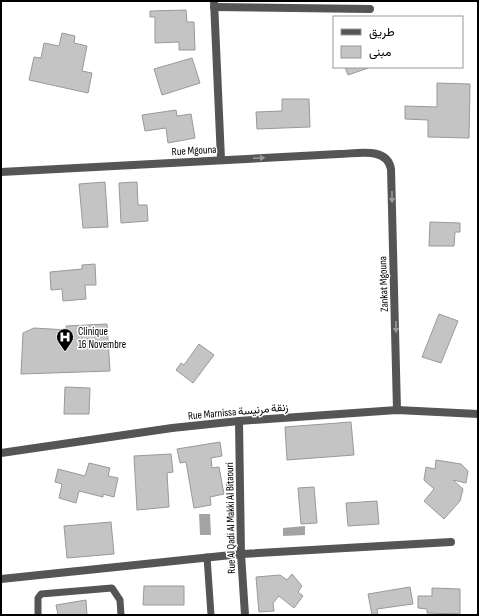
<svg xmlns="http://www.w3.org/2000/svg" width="479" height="616" font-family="'Sofia Sans Condensed',Vazirmatn,sans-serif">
<rect width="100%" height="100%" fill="#fff"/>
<!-- water -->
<g fill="#a3a3a3">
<polygon points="199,514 210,514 211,535 200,535"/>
<polygon points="305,526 305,535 283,536 283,528"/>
</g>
<!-- building -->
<g fill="#c4c4c4" stroke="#999">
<polygon points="186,10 187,22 194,22 195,50 179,50 179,42 155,43 155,17 150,17 150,11"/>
<polygon points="62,33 75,36 74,43 87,46 82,71 92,73 88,93 29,80 34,57 41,58 44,43 59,46"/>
<polygon points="192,58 200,83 162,95 154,69"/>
<polygon points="345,67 371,67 348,75"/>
<polygon points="437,83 470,84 469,138 428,137 428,120 405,119 405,106 437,107"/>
<polygon points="282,99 309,99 310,127 257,129 256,112 282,111"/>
<polygon points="176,110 177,116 191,114 195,138 168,143 166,128 145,131 142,115"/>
<polygon points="105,182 108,227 83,228 79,184"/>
<polygon points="137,182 138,205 147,205 148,221 121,223 119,183"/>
<polygon points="430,222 460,223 460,232 455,232 454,246 429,246"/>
<polygon points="95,264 96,285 85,285 86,299 63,301 62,289 51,290 50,272 82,269 82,265"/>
<polygon points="439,314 458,321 441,363 422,357"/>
<polygon points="107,324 110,371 21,374 23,333 34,328 67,330 66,326"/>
<polygon points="199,344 214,355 193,383 176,370 181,363 184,365"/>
<polygon points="65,387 90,388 89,414 64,414"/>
<polygon points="351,422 354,455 287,460 285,427"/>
<polygon points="220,442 222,456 211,458 212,468 219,467 224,494 210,497 211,505 194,508 186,462 180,463 177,449"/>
<polygon points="171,454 173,472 167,473 169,507 137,510 134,456"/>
<polygon points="436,460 461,464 468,471 466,483 453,480 463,489 460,501 444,519 424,501 434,489 424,480 426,467 435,469"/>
<polygon points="89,463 110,468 108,476 118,478 114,497 103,494 103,497 79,491 76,503 59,498 62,484 55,482 58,469 85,476"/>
<polygon points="314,487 317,523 301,524 298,488"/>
<polygon points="377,501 379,524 348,526 346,503"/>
<polygon points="111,522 114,554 67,558 64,526"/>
<polygon points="292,574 302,586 298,592 303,596 294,608 279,596 273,603 274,611 259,612 256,577 280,575 287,580"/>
<polygon points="144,586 184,586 184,605 143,605"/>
<polygon points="410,587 413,604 377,609 378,615 372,615 368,594"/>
<polygon points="432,588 460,589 460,614 427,613 427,609 418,608 418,596 432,596"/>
<polygon points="86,600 87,615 58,615 56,605"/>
</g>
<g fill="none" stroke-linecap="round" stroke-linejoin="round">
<!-- lane -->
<g stroke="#555" stroke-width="7">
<polyline points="207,557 211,615"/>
<polyline points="38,615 38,598 41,594 112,588 120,600 121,615"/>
</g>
<!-- street -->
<g stroke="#555" stroke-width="8">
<polyline points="214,1 221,159"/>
<polyline points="214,7 370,9"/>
<path d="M 1,172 L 339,154 C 356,154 387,146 391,169 L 397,410"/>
<polyline points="239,421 241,554 245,615"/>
<polyline points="1,453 172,428 239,421 397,410 478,414"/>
<polyline points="1,579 241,554 451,542"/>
</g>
</g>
<!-- one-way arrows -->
<defs><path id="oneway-solid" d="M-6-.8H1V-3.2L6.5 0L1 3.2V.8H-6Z"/></defs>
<g fill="#999">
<use href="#oneway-solid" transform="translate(259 158) rotate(-3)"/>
<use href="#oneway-solid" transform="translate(392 197) rotate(89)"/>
<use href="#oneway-solid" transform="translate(396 327) rotate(89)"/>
</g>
<!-- icons -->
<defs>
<g id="hospital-pin" transform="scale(0.9)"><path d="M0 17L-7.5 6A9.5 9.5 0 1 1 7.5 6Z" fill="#000" stroke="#fff"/><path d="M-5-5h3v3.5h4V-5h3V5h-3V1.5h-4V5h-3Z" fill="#fff"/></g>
</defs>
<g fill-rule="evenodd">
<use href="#hospital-pin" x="65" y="337"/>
</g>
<g text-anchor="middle" stroke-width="3" stroke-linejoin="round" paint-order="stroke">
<!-- street labels -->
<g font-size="11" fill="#000" stroke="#fff">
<text transform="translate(194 150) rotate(-3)" y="4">Rue Mgouna</text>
<text transform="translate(383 284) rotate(-92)" y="4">Zankat Mgouna</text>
<text transform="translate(238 411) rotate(-5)" y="4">Rue Marnissa زنقة مرنيسة</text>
<text transform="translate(230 518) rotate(-91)" y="4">Rue Al Qadi Al Makki Al Bitaouri</text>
</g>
<!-- poi labels -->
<g font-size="11" fill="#000" stroke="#fff" text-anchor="start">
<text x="78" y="335">Clinique<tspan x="78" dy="13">16 Novembre</tspan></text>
</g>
</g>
<!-- border -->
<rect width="479" height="616" fill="none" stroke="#000000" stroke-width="4"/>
<!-- legend -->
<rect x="333" y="16" width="130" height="52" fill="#ffffff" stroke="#999999"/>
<rect x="341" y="29" width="20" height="6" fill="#555555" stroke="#999999"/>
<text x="369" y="36" font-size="12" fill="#000000">طريق</text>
<rect x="341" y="46" width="20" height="12" fill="#c4c4c4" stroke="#999999"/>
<text x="369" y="56" font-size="12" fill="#000000">مبنى</text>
</svg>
